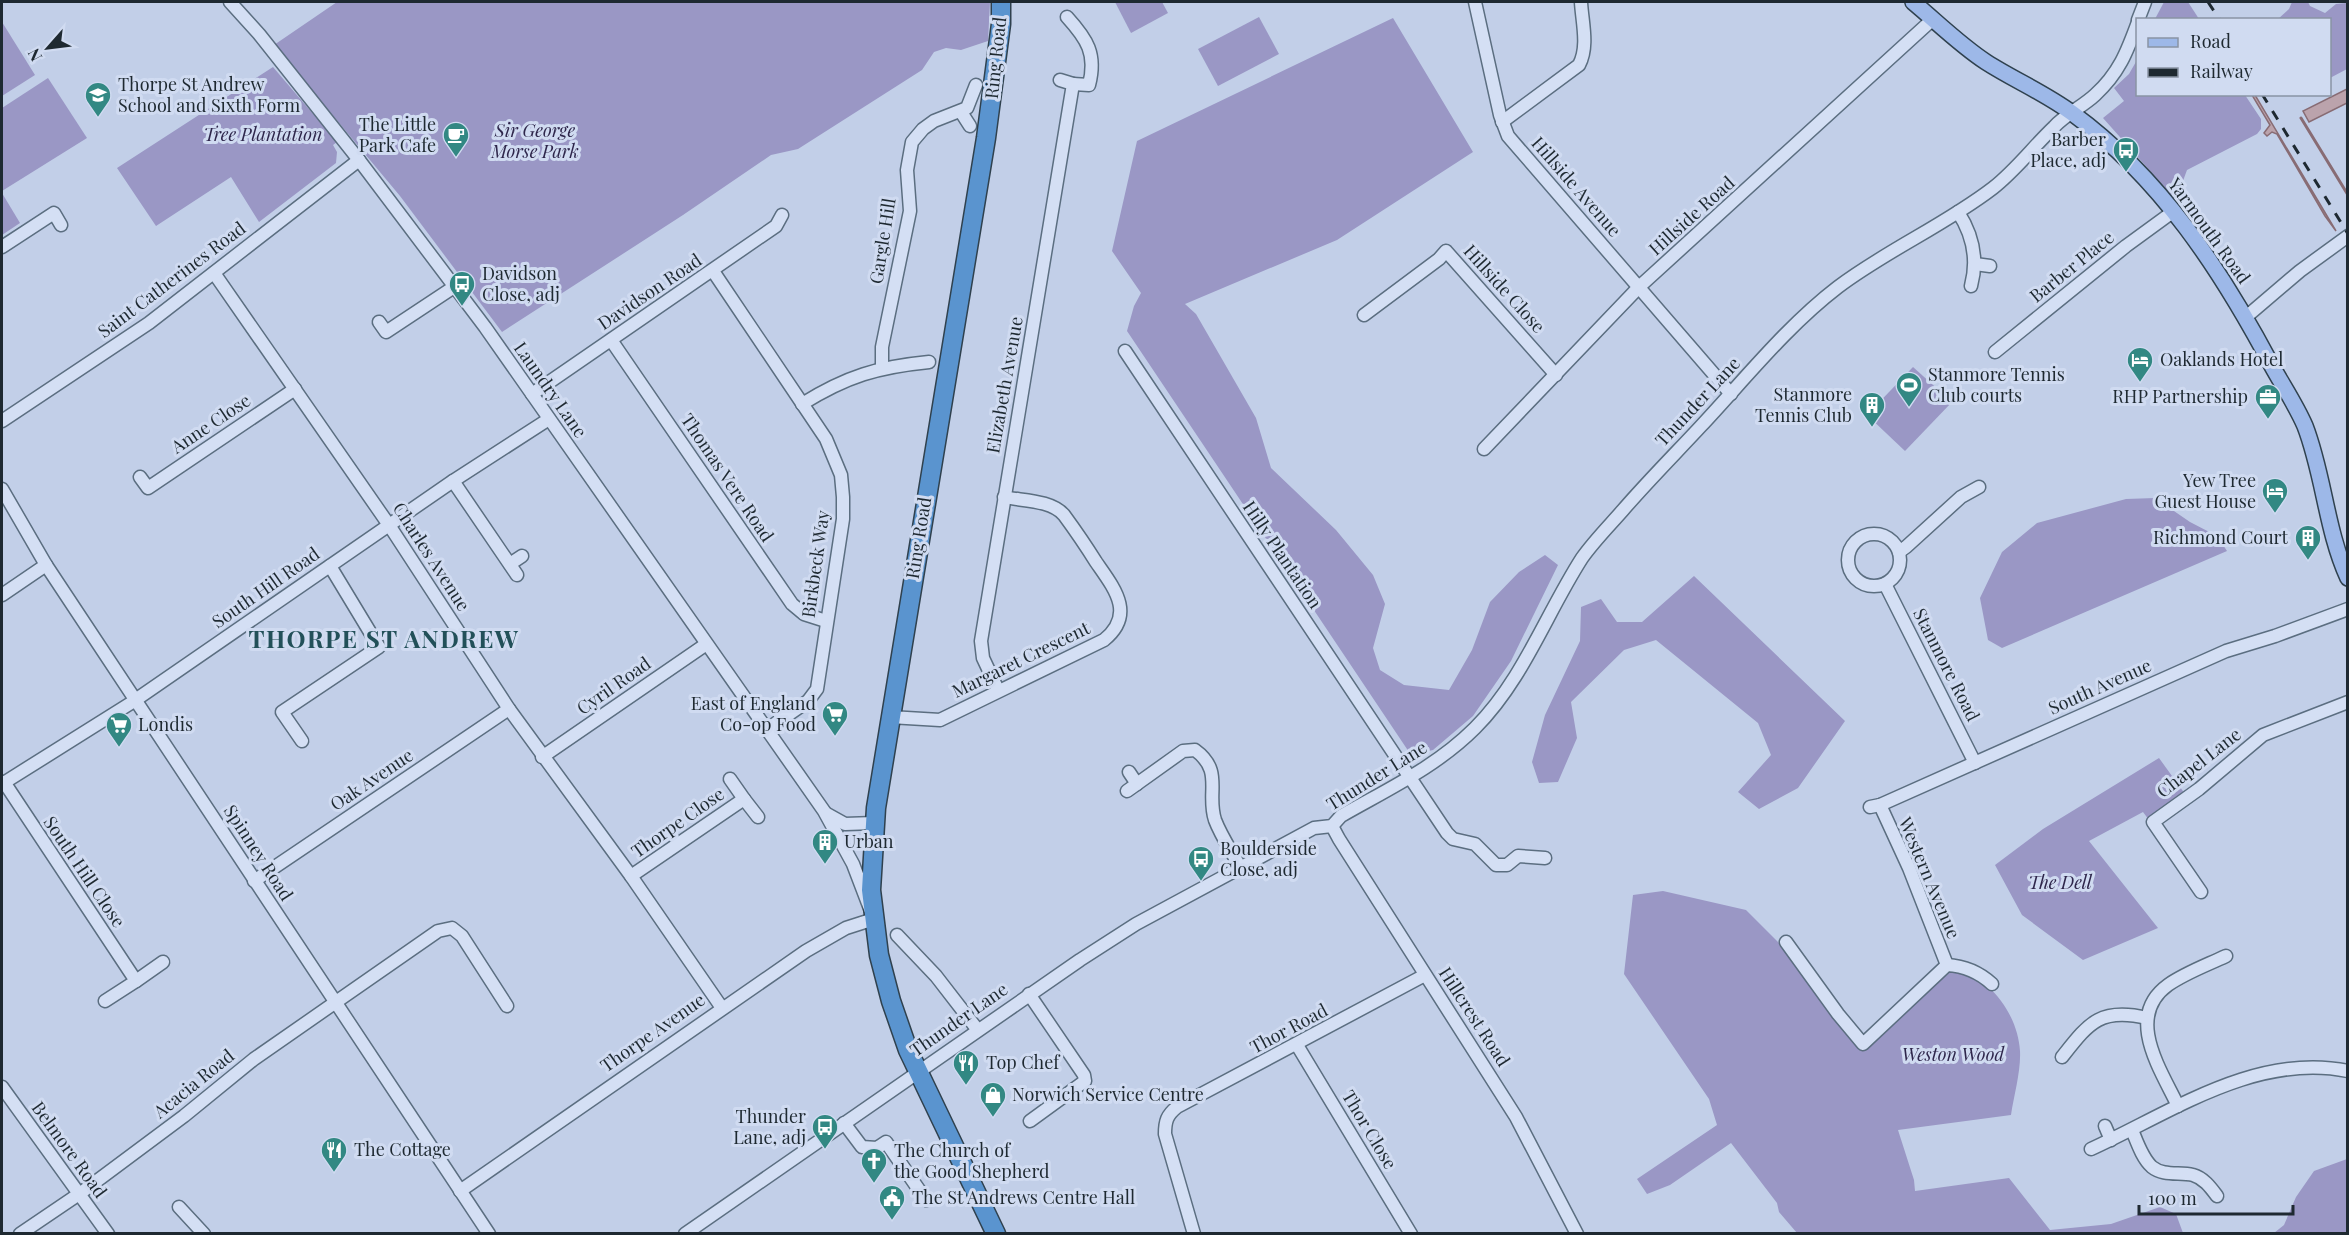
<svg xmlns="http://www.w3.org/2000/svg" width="2349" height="1235" font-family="'Playfair Display',serif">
<rect width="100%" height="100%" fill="#c2cfe8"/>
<!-- green -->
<g fill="#9a97c5">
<polygon points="337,2 990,2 988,41 961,50 946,48 934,52 922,70 798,149 771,155 683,215 502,332 400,196 274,45"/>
<polygon points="1115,2 1162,2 1168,13 1131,33"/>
<polygon points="2164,2 2188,2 2199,19 2155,19"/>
<polygon points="2292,2 2308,2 2310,6 2325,13 2336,4 2347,3 2347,69 2330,78 2330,20 2278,19 2289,9"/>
<polygon points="1259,17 1279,54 1218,86 1198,49"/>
<polygon points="1393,18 1473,152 1337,240 1185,304 1196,314 1256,418 1271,468 1336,530 1373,575 1385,604 1373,648 1380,670 1404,685 1449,690 1472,650 1490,602 1519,572 1545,555 1558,565 1511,661 1473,716 1433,750 1411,755 1127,331 1134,306 1141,293 1112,251 1137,141"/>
<polygon points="2,22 35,75 2,96"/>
<polygon points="2137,60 2138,94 2245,95 2261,119 2261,129 2257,134 2187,170 2176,200 2103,118 2124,101 2114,88 2129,74"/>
<polygon points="273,67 337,142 333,145 337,152 336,163 259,222 231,177 156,226 117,168"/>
<polygon points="48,78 87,138 2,191 2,108"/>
<polygon points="2,193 20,223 2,235"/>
<polygon points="1913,367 1952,402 1905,451 1867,415"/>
<polygon points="2155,498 2190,522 2217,536 2227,551 2002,648 1988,640 1980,598 2002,552 2037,523 2126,499"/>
<polygon points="1694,576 1845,721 1798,788 1759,809 1738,792 1771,755 1758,723 1656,640 1624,650 1571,702 1577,738 1558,782 1539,783 1532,762 1545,715 1580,641 1581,607 1601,599 1617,622 1642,622"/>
<polygon points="2159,758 2185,794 2149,820 2143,812 2089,841 2158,928 2083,960 2022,915 1995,865 2043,829"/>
<path d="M 1663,891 L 1746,910 L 1780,944 L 1860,1049 L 1954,969 C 1990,976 2018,1015 2020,1051 C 2021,1071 2014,1095 2011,1115 L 1898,1130 L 1914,1180 L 1915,1191 L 2009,1178 L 2050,1230 L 2111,1224 L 2160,1207 L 2176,1214 L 2183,1233 L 1797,1233 L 1779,1212 L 1777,1203 L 1731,1143 L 1670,1185 L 1647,1194 L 1637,1179 L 1717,1125 L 1709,1099 L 1624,974 L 1633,895 Z"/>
<polygon points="2347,1159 2347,1233 2274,1233 2284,1225 2296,1197 2314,1171"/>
</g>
<!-- water -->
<g fill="#bba3ac" stroke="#886c74" stroke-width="1.5">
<polygon points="2347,89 2347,103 2309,122 2303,111"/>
<polygon points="2252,95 2255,95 2336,231 2325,216 2277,134 2272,132 2267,136 2264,133 2270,125"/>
</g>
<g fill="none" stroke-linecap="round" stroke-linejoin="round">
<!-- stream -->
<polyline stroke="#886c74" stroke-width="3" points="2301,118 2348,195"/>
<!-- minor casing -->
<g stroke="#5b6e80" stroke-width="15">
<g id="minor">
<polyline points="230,2 259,34 359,160 485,327 532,394 824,811 853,864 874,919 846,928 806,951 460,1191"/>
<polyline points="1475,2 1500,115 1508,136 1731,394"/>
<path d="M 1067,17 C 1087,39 1097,54 1089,85 L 1073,84"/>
<polyline points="2138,20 2145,2"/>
<polyline points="961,112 970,126"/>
<path d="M 1502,122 L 1579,65 C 1589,46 1582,22 1581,2"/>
<path d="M 1958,212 C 1973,235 1978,260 1971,286"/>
<polyline points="2,247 54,213 61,225"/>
<polyline points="1975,264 1990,266"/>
<polyline points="713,271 826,439 841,475 843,497 843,519 817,689 808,701 766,730"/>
<polyline points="214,273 389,525 509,709 631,876 722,1008"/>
<polyline points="1364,315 1439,259 1446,251 1556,375"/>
<polyline points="2246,317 2300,271 2348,236"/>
<polyline points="379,322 386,332 454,287"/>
<polyline points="611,340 792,604 804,614 826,621"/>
<polyline points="1125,351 1447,833 1453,839 1475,844 1496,865 1507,865 1518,856 1545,858"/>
<polyline points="1995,352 2126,246 2174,211"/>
<polyline points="882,368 882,347 910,211 907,170 912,142 923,129 934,121 967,108 976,85"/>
<polyline points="532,394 776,226 782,215"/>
<path d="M 802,404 C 847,376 878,367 929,362"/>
<polyline points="2,421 149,323 359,160"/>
<polyline points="1484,449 1639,287 1933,19"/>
<polyline points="140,477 148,488 295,389"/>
<polyline points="453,481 517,575"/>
<polyline points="2,489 46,565 489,1234"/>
<circle cx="1874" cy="560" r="26"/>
<polyline points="1899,552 1906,547 1961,497 1979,487"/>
<polyline points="510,564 522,556"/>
<polyline points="1885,584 1975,763"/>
<polyline points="2,595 46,565"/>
<polyline points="998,690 983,658 981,641 1073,84 1060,80"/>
<path d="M 890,717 L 940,720 L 1104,640 C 1136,614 1114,588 1096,562 C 1086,546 1075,530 1064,515 C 1051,500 1023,501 1004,497"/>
<polyline points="302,741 282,712 379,647 330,566"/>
<polyline points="542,757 705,645"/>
<polyline points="1129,772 1137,784"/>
<polyline points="4,782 136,981 105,1001"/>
<polyline points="2,784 131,703 453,481 549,419"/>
<path d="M 1127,791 L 1183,751 L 1195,750 C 1224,771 1206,793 1215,820 C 1221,836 1232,852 1240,867"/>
<polyline points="744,799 758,817"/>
<polyline points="1880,805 1909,868 1947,965"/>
<polyline points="1870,807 1880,805 2226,651 2275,636 2348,609"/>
<polyline points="827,814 845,824 874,823"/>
<polyline points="1332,826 1339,839 1516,1117 1577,1234"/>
<polyline points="631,876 744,799 730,779"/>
<polyline points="254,881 509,709"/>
<polyline points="2201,892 2153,822 2199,789 2263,735 2348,702"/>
<polyline points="897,935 936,976 977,1029"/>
<path d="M 1786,942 L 1838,1014 L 1863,1044 L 1947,965 C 1964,966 1979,972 1992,984"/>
<polyline points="136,981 163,962"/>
<polyline points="1029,994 1084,1075 1085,1081 1030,1121"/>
<polyline points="1297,1045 1411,1234"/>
<path d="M 2062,1057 C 2089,1023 2100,1007 2147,1018"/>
<polyline points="2,1087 108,1234"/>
<path d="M 2178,1106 C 2161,1070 2124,1017 2168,985 C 2185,973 2207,965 2226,956"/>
<polyline points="844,1123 862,1147 877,1148 886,1142 926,1200"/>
<polyline points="2105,1126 2111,1140"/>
<path d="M 2132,1130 C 2137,1142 2142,1158 2152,1167 C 2163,1176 2179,1172 2193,1175 C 2204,1178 2211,1188 2217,1196"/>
<path d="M 2091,1149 C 2170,1113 2256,1052 2348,1071"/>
<polyline points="179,1207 204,1234"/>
<polyline points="20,1234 82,1192 184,1116 254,1059 438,931 452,928 462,936 507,1006"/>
<path d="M 685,1234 L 1080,960 L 1136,924 L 1314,828 L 1332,826 L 1341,816 C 1388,789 1436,767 1475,728 C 1523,680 1546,614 1582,558 C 1594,541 1609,526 1623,510 C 1648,481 1675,454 1701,426 C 1745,379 1787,326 1838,287 C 1887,250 1945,225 1993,188 C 2016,170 2033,147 2054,127 C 2066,114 2082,107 2095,95 C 2119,73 2127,52 2138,22"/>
<path d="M 1194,1234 L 1165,1134 C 1165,1121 1167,1115 1177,1107 L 1425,975"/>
</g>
</g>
<!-- major casing -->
<g stroke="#2f414e" stroke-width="18">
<path id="major" d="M 1913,2 C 1937,22 1960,45 1986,62 C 2014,80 2045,93 2072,113 C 2161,178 2221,270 2272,366 C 2283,386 2296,405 2305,426 C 2324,475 2326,530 2348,578"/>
</g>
<!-- highway casing -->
<g stroke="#2f414e" stroke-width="21">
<polyline id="highway" points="996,1234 908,1050 891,1001 879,955 871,890 876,808 986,138 1001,24 1001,2"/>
</g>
<!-- minor -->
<use href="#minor" stroke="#d4dff4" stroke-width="12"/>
<!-- major -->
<use href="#major" stroke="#9db8e8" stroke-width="15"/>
<!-- highway -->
<use href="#highway" stroke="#5a94cf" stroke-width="18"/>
<!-- rail -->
<g stroke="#1e2931" stroke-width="3" stroke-dasharray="10 10" stroke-linecap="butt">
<polyline points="2208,2 2220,20"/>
<polyline points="2262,94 2348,234"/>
</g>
</g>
<!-- icons -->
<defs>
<g id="school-pin" transform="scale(1.35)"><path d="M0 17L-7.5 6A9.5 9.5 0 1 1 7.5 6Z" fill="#328883" stroke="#d0dbf1"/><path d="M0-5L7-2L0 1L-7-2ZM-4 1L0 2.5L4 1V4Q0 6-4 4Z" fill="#fff"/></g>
<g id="cafe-pin" transform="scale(1.35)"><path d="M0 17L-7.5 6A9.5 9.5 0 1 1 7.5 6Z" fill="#328883" stroke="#d0dbf1"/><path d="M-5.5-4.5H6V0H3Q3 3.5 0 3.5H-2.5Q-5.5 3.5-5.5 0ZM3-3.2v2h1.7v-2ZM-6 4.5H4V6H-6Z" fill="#fff"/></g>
<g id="bus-pin" transform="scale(1.35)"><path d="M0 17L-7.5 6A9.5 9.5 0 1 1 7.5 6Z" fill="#328883" stroke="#d0dbf1"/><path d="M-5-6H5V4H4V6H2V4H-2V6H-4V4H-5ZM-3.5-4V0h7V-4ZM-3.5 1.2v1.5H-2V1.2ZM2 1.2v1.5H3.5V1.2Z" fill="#fff"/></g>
<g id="hotel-pin" transform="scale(1.35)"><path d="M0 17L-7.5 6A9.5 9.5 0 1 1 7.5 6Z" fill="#328883" stroke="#d0dbf1"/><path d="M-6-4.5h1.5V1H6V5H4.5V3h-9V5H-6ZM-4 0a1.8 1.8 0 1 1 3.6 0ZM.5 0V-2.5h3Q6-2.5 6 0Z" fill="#fff"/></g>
<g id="stadium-pin" transform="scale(1.35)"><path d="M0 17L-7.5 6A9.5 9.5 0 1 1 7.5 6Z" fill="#328883" stroke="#d0dbf1"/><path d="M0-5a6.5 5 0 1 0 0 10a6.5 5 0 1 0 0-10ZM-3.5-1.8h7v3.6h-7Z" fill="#fff"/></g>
<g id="office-pin" transform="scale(1.35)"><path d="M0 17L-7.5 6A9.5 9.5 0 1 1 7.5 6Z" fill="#328883" stroke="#d0dbf1"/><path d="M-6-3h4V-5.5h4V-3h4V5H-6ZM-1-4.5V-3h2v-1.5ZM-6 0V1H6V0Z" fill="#fff"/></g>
<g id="building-pin" transform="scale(1.35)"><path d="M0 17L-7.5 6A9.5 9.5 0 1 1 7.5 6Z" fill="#328883" stroke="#d0dbf1"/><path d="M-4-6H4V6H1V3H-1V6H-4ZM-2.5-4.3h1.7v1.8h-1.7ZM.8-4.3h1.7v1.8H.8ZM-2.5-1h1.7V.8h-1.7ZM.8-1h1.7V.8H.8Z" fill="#fff"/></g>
<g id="supermarket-pin" transform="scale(1.35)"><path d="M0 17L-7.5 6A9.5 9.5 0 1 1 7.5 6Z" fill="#328883" stroke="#d0dbf1"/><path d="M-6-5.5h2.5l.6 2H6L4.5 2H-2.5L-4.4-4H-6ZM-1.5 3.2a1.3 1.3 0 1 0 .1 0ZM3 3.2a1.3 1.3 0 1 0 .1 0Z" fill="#fff"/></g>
<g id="restaurant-pin" transform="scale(1.35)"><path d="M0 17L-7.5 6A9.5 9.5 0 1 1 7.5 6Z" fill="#328883" stroke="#d0dbf1"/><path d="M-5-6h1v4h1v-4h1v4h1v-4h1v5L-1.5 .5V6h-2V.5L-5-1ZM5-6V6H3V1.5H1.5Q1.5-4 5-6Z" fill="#fff"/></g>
<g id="shop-pin" transform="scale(1.35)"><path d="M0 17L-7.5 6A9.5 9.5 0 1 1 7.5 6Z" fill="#328883" stroke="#d0dbf1"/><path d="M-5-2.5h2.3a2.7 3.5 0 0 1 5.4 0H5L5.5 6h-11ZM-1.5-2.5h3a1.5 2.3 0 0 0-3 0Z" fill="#fff"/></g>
<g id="church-pin" transform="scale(1.35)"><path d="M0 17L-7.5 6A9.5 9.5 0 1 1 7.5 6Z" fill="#328883" stroke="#d0dbf1"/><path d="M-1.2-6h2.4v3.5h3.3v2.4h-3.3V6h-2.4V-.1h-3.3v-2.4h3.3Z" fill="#fff"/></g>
<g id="civic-pin" transform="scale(1.35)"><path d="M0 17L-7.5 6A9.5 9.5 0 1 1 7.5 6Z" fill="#328883" stroke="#d0dbf1"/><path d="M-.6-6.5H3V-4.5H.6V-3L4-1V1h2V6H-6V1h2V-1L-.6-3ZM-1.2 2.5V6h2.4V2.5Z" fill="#fff"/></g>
</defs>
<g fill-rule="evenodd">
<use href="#school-pin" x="98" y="95"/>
<use href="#cafe-pin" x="456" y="135"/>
<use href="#bus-pin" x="2126" y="150"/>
<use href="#bus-pin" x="462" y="284"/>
<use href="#hotel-pin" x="2140" y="360"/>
<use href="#stadium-pin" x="1909" y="385"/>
<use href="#office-pin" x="2268" y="397"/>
<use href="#building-pin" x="1872" y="405"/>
<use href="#hotel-pin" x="2275" y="491"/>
<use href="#building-pin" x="2308" y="538"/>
<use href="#supermarket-pin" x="835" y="714"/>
<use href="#supermarket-pin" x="119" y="725"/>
<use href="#building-pin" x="825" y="842"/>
<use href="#bus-pin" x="1201" y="859"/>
<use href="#restaurant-pin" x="966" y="1063"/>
<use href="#shop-pin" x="993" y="1095"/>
<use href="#bus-pin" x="825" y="1127"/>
<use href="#restaurant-pin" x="334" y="1150"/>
<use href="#church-pin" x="874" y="1161"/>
<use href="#civic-pin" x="892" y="1198"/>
</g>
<g text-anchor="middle" stroke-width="6" stroke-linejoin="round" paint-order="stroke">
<!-- street labels -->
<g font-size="18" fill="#1e2931" stroke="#d0dbf1">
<text transform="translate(996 58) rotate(-84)" y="6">Ring Road</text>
<text transform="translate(1576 187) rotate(49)" y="6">Hillside Avenue</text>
<text transform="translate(1692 216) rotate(-42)" y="6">Hillside Road</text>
<text transform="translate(2209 231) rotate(54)" y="6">Yarmouth Road</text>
<text transform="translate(883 241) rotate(-81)" y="6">Gargle Hill</text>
<text transform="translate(2072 267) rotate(-39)" y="6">Barber Place</text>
<text transform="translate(172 280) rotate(-37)" y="6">Saint Catherines Road</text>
<text transform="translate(1504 289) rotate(48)" y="6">Hillside Close</text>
<text transform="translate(650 292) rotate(-34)" y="6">Davidson Road</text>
<text transform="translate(1005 385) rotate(-80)" y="6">Elizabeth Avenue</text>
<text transform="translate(550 390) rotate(55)" y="6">Laundry Lane</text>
<text transform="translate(1698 402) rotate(-47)" y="6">Thunder Lane</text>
<text transform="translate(211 424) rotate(-34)" y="6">Anne Close</text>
<text transform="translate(727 478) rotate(56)" y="6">Thomas Vere Road</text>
<text transform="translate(919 538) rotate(-81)" y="6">Ring Road</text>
<text transform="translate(1282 555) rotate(56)" y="6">Hilly Plantation</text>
<text transform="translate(431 557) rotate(57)" y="6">Charles Avenue</text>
<text transform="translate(816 564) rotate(-82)" y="6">Birkbeck Way</text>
<text transform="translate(266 588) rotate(-35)" y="6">South Hill Road</text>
<text transform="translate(1021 660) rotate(-26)" y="6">Margaret Crescent</text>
<text transform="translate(1946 665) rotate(63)" y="6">Stanmore Road</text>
<text transform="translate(614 686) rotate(-35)" y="6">Cyril Road</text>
<text transform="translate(2100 687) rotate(-24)" y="6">South Avenue</text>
<text transform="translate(2199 763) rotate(-38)" y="6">Chapel Lane</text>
<text transform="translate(1377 776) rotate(-32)" y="6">Thunder Lane</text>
<text transform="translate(372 780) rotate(-34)" y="6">Oak Avenue</text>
<text transform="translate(678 823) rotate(-35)" y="6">Thorpe Close</text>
<text transform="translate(258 853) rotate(57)" y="6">Spinney Road</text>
<text transform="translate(84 872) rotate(56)" y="6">South Hill Close</text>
<text transform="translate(1929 878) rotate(67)" y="6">Western Avenue</text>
<text transform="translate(1474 1017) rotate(57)" y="6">Hillcrest Road</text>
<text transform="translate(959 1020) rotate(-35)" y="6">Thunder Lane</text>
<text transform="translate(1289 1029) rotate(-28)" y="6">Thor Road</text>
<text transform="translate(653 1033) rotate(-35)" y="6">Thorpe Avenue</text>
<text transform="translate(194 1084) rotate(-39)" y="6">Acacia Road</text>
<text transform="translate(1369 1130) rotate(59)" y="6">Thor Close</text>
<text transform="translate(69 1150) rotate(54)" y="6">Belmore Road</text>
</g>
<!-- poi labels -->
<g font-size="18" fill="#1e2931" stroke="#d0dbf1" text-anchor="start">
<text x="118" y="91">Thorpe St Andrew<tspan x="118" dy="21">School and Sixth Form</tspan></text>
<text x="436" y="131" text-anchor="end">The Little<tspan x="436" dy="21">Park Cafe</tspan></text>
<text x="2106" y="146" text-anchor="end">Barber<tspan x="2106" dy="21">Place, adj</tspan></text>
<text x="482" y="280">Davidson<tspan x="482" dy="21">Close, adj</tspan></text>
<text x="2160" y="366">Oaklands Hotel</text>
<text x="1928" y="381">Stanmore Tennis<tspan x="1928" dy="21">Club courts</tspan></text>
<text x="1852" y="401" text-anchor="end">Stanmore<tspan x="1852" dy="21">Tennis Club</tspan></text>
<text x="2248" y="403" text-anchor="end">RHP Partnership</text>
<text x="2256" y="487" text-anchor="end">Yew Tree<tspan x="2256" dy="21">Guest House</tspan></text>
<text x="2288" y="544" text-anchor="end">Richmond Court</text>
<text x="816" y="710" text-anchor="end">East of England<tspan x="816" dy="21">Co-op Food</tspan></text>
<text x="138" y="731">Londis</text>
<text x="844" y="848">Urban</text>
<text x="1220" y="855">Boulderside<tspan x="1220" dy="21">Close, adj</tspan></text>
<text x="986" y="1069">Top Chef</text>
<text x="1012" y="1101">Norwich Service Centre</text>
<text x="806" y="1123" text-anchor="end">Thunder<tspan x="806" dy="21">Lane, adj</tspan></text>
<text x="354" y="1156">The Cottage</text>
<text x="894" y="1157">The Church of<tspan x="894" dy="21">the Good Shepherd</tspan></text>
<text x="912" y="1204">The St Andrews Centre Hall</text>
</g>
<!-- park labels -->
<g font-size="18" font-style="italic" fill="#2e264b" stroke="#d0dbf1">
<text x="535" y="137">Sir George<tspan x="535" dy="21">Morse Park</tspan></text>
<text x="263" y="141">Tree Plantation</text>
<text x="2060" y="889">The Dell</text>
<text x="1953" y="1061">Weston Wood</text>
</g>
<!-- district labels -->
<g font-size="24" font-weight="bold" letter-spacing="1.5" fill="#225059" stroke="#d0dbf1">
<text x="384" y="648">THORPE ST ANDREW</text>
</g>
</g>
<!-- border -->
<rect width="2349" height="1235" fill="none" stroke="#1e2931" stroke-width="6"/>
<!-- legend -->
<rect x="2136" y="18" width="195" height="78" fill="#d0dbf1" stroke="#8994a4" stroke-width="1.5"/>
<rect x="2148" y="38" width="30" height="9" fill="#9db8e8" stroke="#8994a4" stroke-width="1.5"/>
<text x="2190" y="48" font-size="18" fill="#1e2931">Road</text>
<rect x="2148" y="68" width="30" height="9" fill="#1e2931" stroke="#8994a4" stroke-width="1.5"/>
<text x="2190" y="78" font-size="18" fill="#1e2931">Railway</text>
<!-- north arrow -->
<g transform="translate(48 48) rotate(242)" stroke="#d0dbf1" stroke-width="4.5" paint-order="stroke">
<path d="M0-4.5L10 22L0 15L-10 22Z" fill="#1e2931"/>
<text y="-9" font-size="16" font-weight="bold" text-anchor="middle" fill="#1e2931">N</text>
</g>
<!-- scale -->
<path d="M2139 1205v9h154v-9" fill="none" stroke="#1e2931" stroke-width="3"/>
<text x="2148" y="1205" font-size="18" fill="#1e2931" stroke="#d0dbf1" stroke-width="4.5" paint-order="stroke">100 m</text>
</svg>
